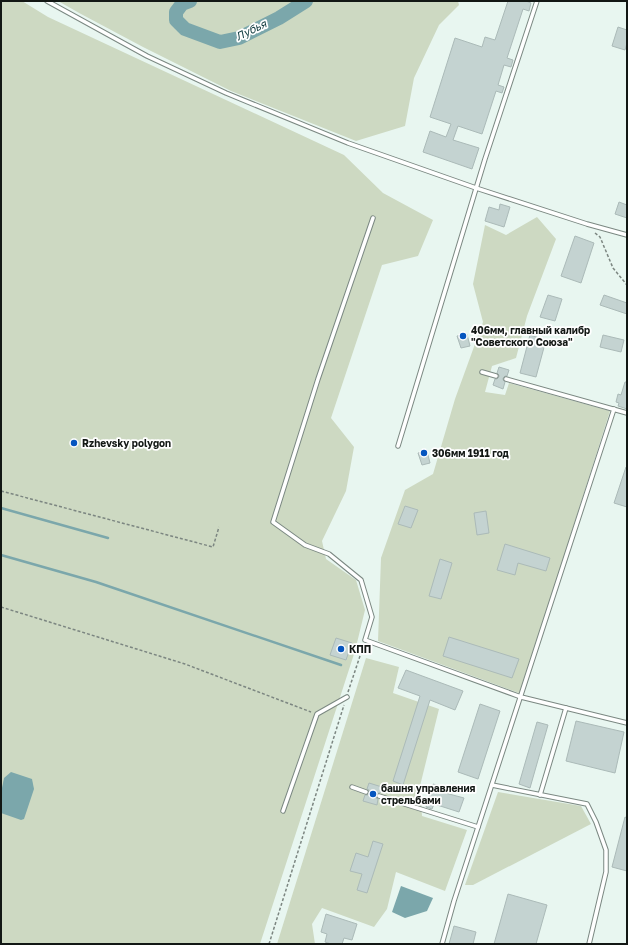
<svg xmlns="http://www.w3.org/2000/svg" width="628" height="945" font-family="'Golos Text',sans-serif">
<rect width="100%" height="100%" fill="#e8f6f0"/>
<!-- green -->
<g fill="#cdd9c2">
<polygon points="1,1 22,1 48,17 344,155 383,193 433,220 418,256 382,265 331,418 354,447 346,491 322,541 326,559 356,580 365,610 355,651 260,944 1,944"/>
<polygon points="58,1 458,1 459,5 439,25 414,78 405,126 356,141 231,91 143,47 81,14"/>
<polygon points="537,217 556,239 527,316 516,358 492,366 485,392 505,395 509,383 610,411 552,594 519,693 378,641 381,558 405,490 433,474 455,399 483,322 473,284 485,225 506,235"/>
<polygon points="366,658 399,667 393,693 439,709 420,786 422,816 467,830 445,891 396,872 387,909 374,927 322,908 312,924 315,944 277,944"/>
<polygon points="498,792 581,806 591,824 473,885 465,885"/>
</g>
<!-- water -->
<g fill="#7ba7ab">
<polygon points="11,772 32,779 34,789 24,819 21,820 1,813 1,793 4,778"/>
<polygon points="401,886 433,898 427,911 405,918 392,912"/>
</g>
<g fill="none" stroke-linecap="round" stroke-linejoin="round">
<!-- stream -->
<g stroke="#7ba7ab" stroke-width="2.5">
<polyline points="1,508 108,538"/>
<polyline points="1,555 96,582 341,665"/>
</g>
<!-- river -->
<polyline stroke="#7ba7ab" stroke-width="14" points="190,1 182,4 176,12 176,20 185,29 220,42 239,38 279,18 306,1"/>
</g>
<!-- building -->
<g fill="#c4d3d1" stroke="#abbab8">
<polygon points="508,1 526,1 531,3 529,11 523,9 507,58 513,60 511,67 504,65 498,85 504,87 502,93 496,91 482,134 458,126 453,140 479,148 472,169 423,152 430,131 446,137 451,124 430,117 455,38 482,47 485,37 495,40"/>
<polygon points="618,27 627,30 627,43 625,50 612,46"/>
<polygon points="619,202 627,205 627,218 615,214"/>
<polygon points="500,204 510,207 504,227 485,221 489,207 499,210"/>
<polygon points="575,236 594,243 581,283 561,276"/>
<polygon points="548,295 562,299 555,321 540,317"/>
<polygon points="604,295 627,303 627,314 600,305"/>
<polygon points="467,334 470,346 461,348 457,336"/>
<polygon points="530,335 546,340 536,377 520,373"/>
<polygon points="603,335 624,340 621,352 600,347"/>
<polygon points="499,367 509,370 507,376 505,376 503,378 503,380 505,382 503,389 493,385 495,379 497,379 499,377 499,375 497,373"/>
<polygon points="625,382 627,382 627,409 618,406 619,403 616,402 618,394 621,395"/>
<polygon points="427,451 430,463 422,465 418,453"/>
<polygon points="626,467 627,467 627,507 614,503"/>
<polygon points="405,506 418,510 411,528 398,524"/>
<polygon points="486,511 489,533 477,535 474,513"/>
<polygon points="505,544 550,558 546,571 518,563 515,575 497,570"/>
<polygon points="440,559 452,563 441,599 429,596"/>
<polygon points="449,637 519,659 512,678 443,656"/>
<polygon points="336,638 352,643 346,660 330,655"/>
<polygon points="406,670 463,691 455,710 430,700 403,785 393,781 420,696 398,688"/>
<polygon points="480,704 500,711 478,779 458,772"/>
<polygon points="576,721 624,732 615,773 566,761"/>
<polygon points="537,722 548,725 530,788 519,784"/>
<polygon points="369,783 382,787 380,793 377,793 376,795 376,798 378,799 377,805 363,801 365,795 368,795 369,793 369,790 367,789"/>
<polygon points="433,784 440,786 438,791 464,798 459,812 434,804 432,809 426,807"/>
<polygon points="625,817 627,818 627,871 612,867"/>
<polygon points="373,841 383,844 367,893 357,890 362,874 350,871 356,853 368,857"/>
<polygon points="508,894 547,905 536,944 494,944"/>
<polygon points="326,914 357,924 352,940 344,938 342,944 331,944 325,942 327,934 321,932"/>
<polygon points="454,926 476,932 473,944 449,944"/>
</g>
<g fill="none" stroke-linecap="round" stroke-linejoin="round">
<!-- service casing -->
<g stroke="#7b8882" stroke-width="5.5">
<g id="service">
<polyline points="47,1 147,56 226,93 348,143 476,188 587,224 627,235"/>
<polyline points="373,218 318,379 273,522 305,545 329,554 361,580 372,617 365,640 521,697 627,723"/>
<polyline points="482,372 496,376"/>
<polyline points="506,379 627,413"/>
<polyline points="398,446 485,159 537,1"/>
<polyline points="492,785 587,804 596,822 606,850 606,872 589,944"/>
<polyline points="352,787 366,792"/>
<polyline points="540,795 566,708"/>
<polyline points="379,796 478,827"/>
<polyline points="283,811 317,714 347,697"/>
<polyline points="442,944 454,901 614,409"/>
</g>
</g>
<!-- path -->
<g stroke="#7c8681" stroke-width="1.5" stroke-dasharray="3 2" stroke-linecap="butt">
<polyline points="595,233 600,237 613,268 627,285"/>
<polyline points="1,491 213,547 219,527"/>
<polyline points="1,607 185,664 311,712"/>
<polyline points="348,692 362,650"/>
<polyline points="269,944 344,705"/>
</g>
<!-- service -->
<use href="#service" stroke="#fff" stroke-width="3.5"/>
</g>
<!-- markers -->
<g fill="#0555bf" stroke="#fff" stroke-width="1.5">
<circle cx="463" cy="336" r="4"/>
<circle cx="74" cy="443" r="4"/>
<circle cx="424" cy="453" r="4"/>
<circle cx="341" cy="649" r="4"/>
<circle cx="373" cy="794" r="4"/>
</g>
<g text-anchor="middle" stroke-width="3.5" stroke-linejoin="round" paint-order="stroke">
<!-- poi labels -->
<g font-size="10" font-weight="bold" fill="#121714" stroke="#fff" text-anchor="start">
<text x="471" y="334">406мм, главный калибр<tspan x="471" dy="12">"Советского Союза"</tspan></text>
<text x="82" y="447">Rzhevsky polygon</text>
<text x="432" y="457">306мм 1911 год</text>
<text x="349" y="653">КПП</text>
<text x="381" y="792">башня управления<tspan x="381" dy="12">стрельбами</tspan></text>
</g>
<!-- water labels -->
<g font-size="11" font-style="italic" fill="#103b3f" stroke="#fff">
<text transform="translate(251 30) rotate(-26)" y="4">Лубья</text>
</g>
</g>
<!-- border -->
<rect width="628" height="945" fill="none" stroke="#121714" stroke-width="4"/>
</svg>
